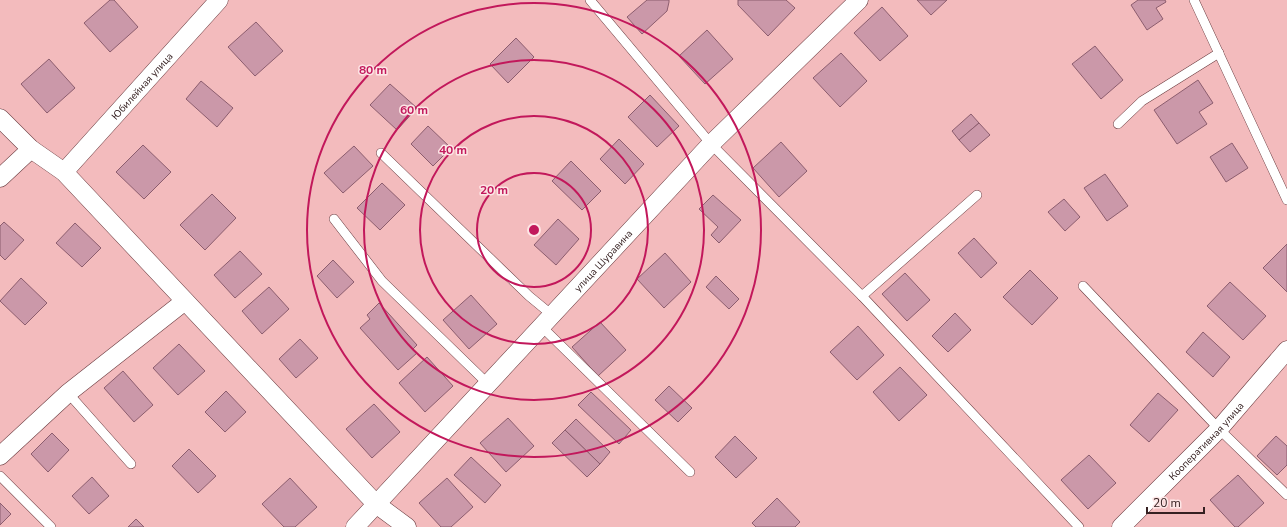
<svg xmlns="http://www.w3.org/2000/svg" width="1287" height="527" font-family="'Nunito Sans',sans-serif">
<rect width="100%" height="100%" fill="#f3bbbd"/>
<!-- building -->
<g fill="#cb98a9" stroke="#8c5d6e">
<polygon points="110,0 114,0 138,27 110,52 84,23"/>
<polygon points="647,0 669,0 669,2 667,11 642,34 627,17"/>
<polygon points="738,0 786,0 795,8 768,36 738,5"/>
<polygon points="917,0 947,0 931,15"/>
<polygon points="1138,0 1165,0 1166,2 1156,8 1163,19 1147,30 1131,5"/>
<polygon points="882,7 908,36 880,61 854,33"/>
<polygon points="256,22 283,51 255,76 228,47"/>
<polygon points="707,30 733,59 705,84 679,56"/>
<polygon points="516,38 534,57 508,83 490,64"/>
<polygon points="1095,46 1123,80 1101,99 1072,64"/>
<polygon points="841,53 867,81 840,107 813,78"/>
<polygon points="49,59 75,88 47,113 21,84"/>
<polygon points="1198,80 1213,103 1199,112 1207,124 1177,144 1154,110"/>
<polygon points="201,81 233,108 217,127 186,99"/>
<polygon points="390,84 417,108 397,130 370,105"/>
<polygon points="650,95 679,126 657,147 628,117"/>
<polygon points="971,114 979,123 959,140 952,131"/>
<polygon points="979,123 990,135 970,152 959,140"/>
<polygon points="428,126 451,148 433,166 411,144"/>
<polygon points="619,139 644,164 625,184 600,159"/>
<polygon points="781,142 807,171 779,197 753,168"/>
<polygon points="1232,143 1248,168 1226,182 1210,157"/>
<polygon points="143,145 171,172 144,199 116,172"/>
<polygon points="354,146 373,166 343,193 324,173"/>
<polygon points="571,161 601,191 582,210 552,181"/>
<polygon points="1105,174 1128,206 1107,221 1084,188"/>
<polygon points="382,183 405,205 380,230 357,208"/>
<polygon points="212,194 236,218 205,250 180,225"/>
<polygon points="713,195 741,220 719,243 711,235 718,227 699,209"/>
<polygon points="1064,199 1080,217 1065,231 1048,212"/>
<polygon points="558,219 579,239 556,265 534,245"/>
<polygon points="4,222 24,240 5,260 0,255 0,226"/>
<polygon points="75,223 101,248 82,267 56,243"/>
<polygon points="974,238 997,263 981,278 958,253"/>
<polygon points="1287,244 1287,292 1263,268"/>
<polygon points="240,251 262,274 235,298 214,275"/>
<polygon points="665,253 691,282 664,308 637,279"/>
<polygon points="333,260 354,282 337,298 317,276"/>
<polygon points="1030,270 1058,298 1032,325 1003,297"/>
<polygon points="905,273 930,300 907,321 882,294"/>
<polygon points="716,276 739,299 729,309 706,287"/>
<polygon points="21,278 47,303 25,325 0,301"/>
<polygon points="1230,282 1266,316 1243,340 1207,306"/>
<polygon points="269,287 289,309 262,334 242,311"/>
<polygon points="471,295 497,324 469,349 443,320"/>
<polygon points="379,303 417,345 413,349 417,353 398,370 360,328 370,319 367,315"/>
<polygon points="955,313 971,330 948,352 932,336"/>
<polygon points="600,322 626,350 598,376 572,347"/>
<polygon points="858,326 884,355 857,380 830,352"/>
<polygon points="1203,332 1230,357 1213,377 1186,352"/>
<polygon points="300,339 318,358 296,378 279,359"/>
<polygon points="179,344 205,371 178,395 153,368"/>
<polygon points="427,357 453,386 425,412 399,383"/>
<polygon points="900,367 927,395 899,421 873,392"/>
<polygon points="123,371 153,405 134,422 104,388"/>
<polygon points="669,386 692,408 678,422 655,400"/>
<polygon points="226,391 246,412 225,432 205,412"/>
<polygon points="591,392 631,430 619,444 578,405"/>
<polygon points="1158,393 1178,410 1149,442 1130,425"/>
<polygon points="374,404 400,432 372,458 346,429"/>
<polygon points="508,418 534,446 506,472 480,443"/>
<polygon points="576,419 610,452 600,464 565,430"/>
<polygon points="565,430 600,464 587,477 552,443"/>
<polygon points="52,433 69,450 48,472 31,454"/>
<polygon points="735,436 757,458 736,478 715,457"/>
<polygon points="1276,436 1287,446 1287,465 1277,475 1257,456"/>
<polygon points="189,449 216,476 198,493 172,466"/>
<polygon points="1089,455 1116,483 1088,509 1061,480"/>
<polygon points="471,457 501,485 485,503 454,475"/>
<polygon points="1238,475 1264,503 1238,527 1235,527 1210,500"/>
<polygon points="92,477 109,496 89,514 72,496"/>
<polygon points="290,478 317,507 295,527 284,527 262,504"/>
<polygon points="447,478 473,507 451,527 441,527 419,503"/>
<polygon points="777,498 800,522 795,527 756,527 752,523"/>
<polygon points="0,503 11,514 0,525"/>
<polygon points="136,519 144,527 128,527"/>
</g>
<g fill="none" stroke-linecap="round" stroke-linejoin="round">
<!-- lane casing -->
<g stroke="#6b3c40" stroke-width="10">
<g id="lane">
<polyline points="590,0 711,144 862,296 1079,527"/>
<polyline points="1194,0 1287,200"/>
<polyline points="1118,124 1142,101 1219,53"/>
<polyline points="381,153 529,296 552,315"/>
<polyline points="334,219 382,281 488,384"/>
<polyline points="1083,286 1219,429 1287,495"/>
<polyline points="862,296 977,195"/>
<polyline points="541,326 690,472"/>
<polyline points="68,393 131,464"/>
<polyline points="0,476 51,527"/>
</g>
</g>
<!-- street casing -->
<g stroke="#6b3c40" stroke-width="19">
<g id="street">
<polyline points="0,118 31,149 64,172 376,504 407,527"/>
<path id="s1" d="M 64,172 L 219,0"/>
<polyline points="0,178 31,149"/>
<polyline points="0,456 68,393 185,301"/>
<path id="s2" d="M 355,527 L 711,144 L 859,0"/>
<path id="s3" d="M 1121,527 L 1219,429 L 1287,350"/>
</g>
</g>
<!-- lane -->
<use href="#lane" stroke="#fff" stroke-width="9"/>
<!-- street -->
<use href="#street" stroke="#fff" stroke-width="18"/>
</g>
<!-- distance rings -->
<g fill="none" stroke="#c2185b" stroke-width="2">
<circle cx="534" cy="230" r="57"/>
<circle cx="534" cy="230" r="114"/>
<circle cx="534" cy="230" r="170"/>
<circle cx="534" cy="230" r="227"/>
</g>
<g text-anchor="middle" stroke-width="3" stroke-linejoin="round" paint-order="stroke">
<!-- street labels -->
<g font-size="10" fill="#352021" stroke="#fde6e6">
<text dy="4" stroke="none"><textPath href="#s1" startOffset="116">Юбилейная улица</textPath></text>
<text dy="4" stroke="none"><textPath href="#s2" startOffset="364">улица Шуравина</textPath></text>
<text dy="4" stroke="none"><textPath href="#s3" startOffset="121">Кооперативная улица</textPath></text>
</g>
</g>
<circle cx="534" cy="230" r="6" fill="#c2185b" stroke="#fde6e6" stroke-width="2"/>
<g font-size="12" text-anchor="middle" font-weight="bold" fill="#c2185b" stroke="#fde6e6" stroke-width="3" stroke-linejoin="round" paint-order="stroke">
<text x="373" y="74">80 m</text>
<text x="414" y="114">60 m</text>
<text x="453" y="154">40 m</text>
<text x="494" y="194">20 m</text>
</g>
<!-- scale -->
<path d="M1147 507v6h57v-6" fill="none" stroke="#352021" stroke-width="2"/>
<text x="1153" y="507" font-size="12" fill="#352021" stroke="#fde6e6" stroke-width="3" paint-order="stroke">20 m</text>
</svg>
